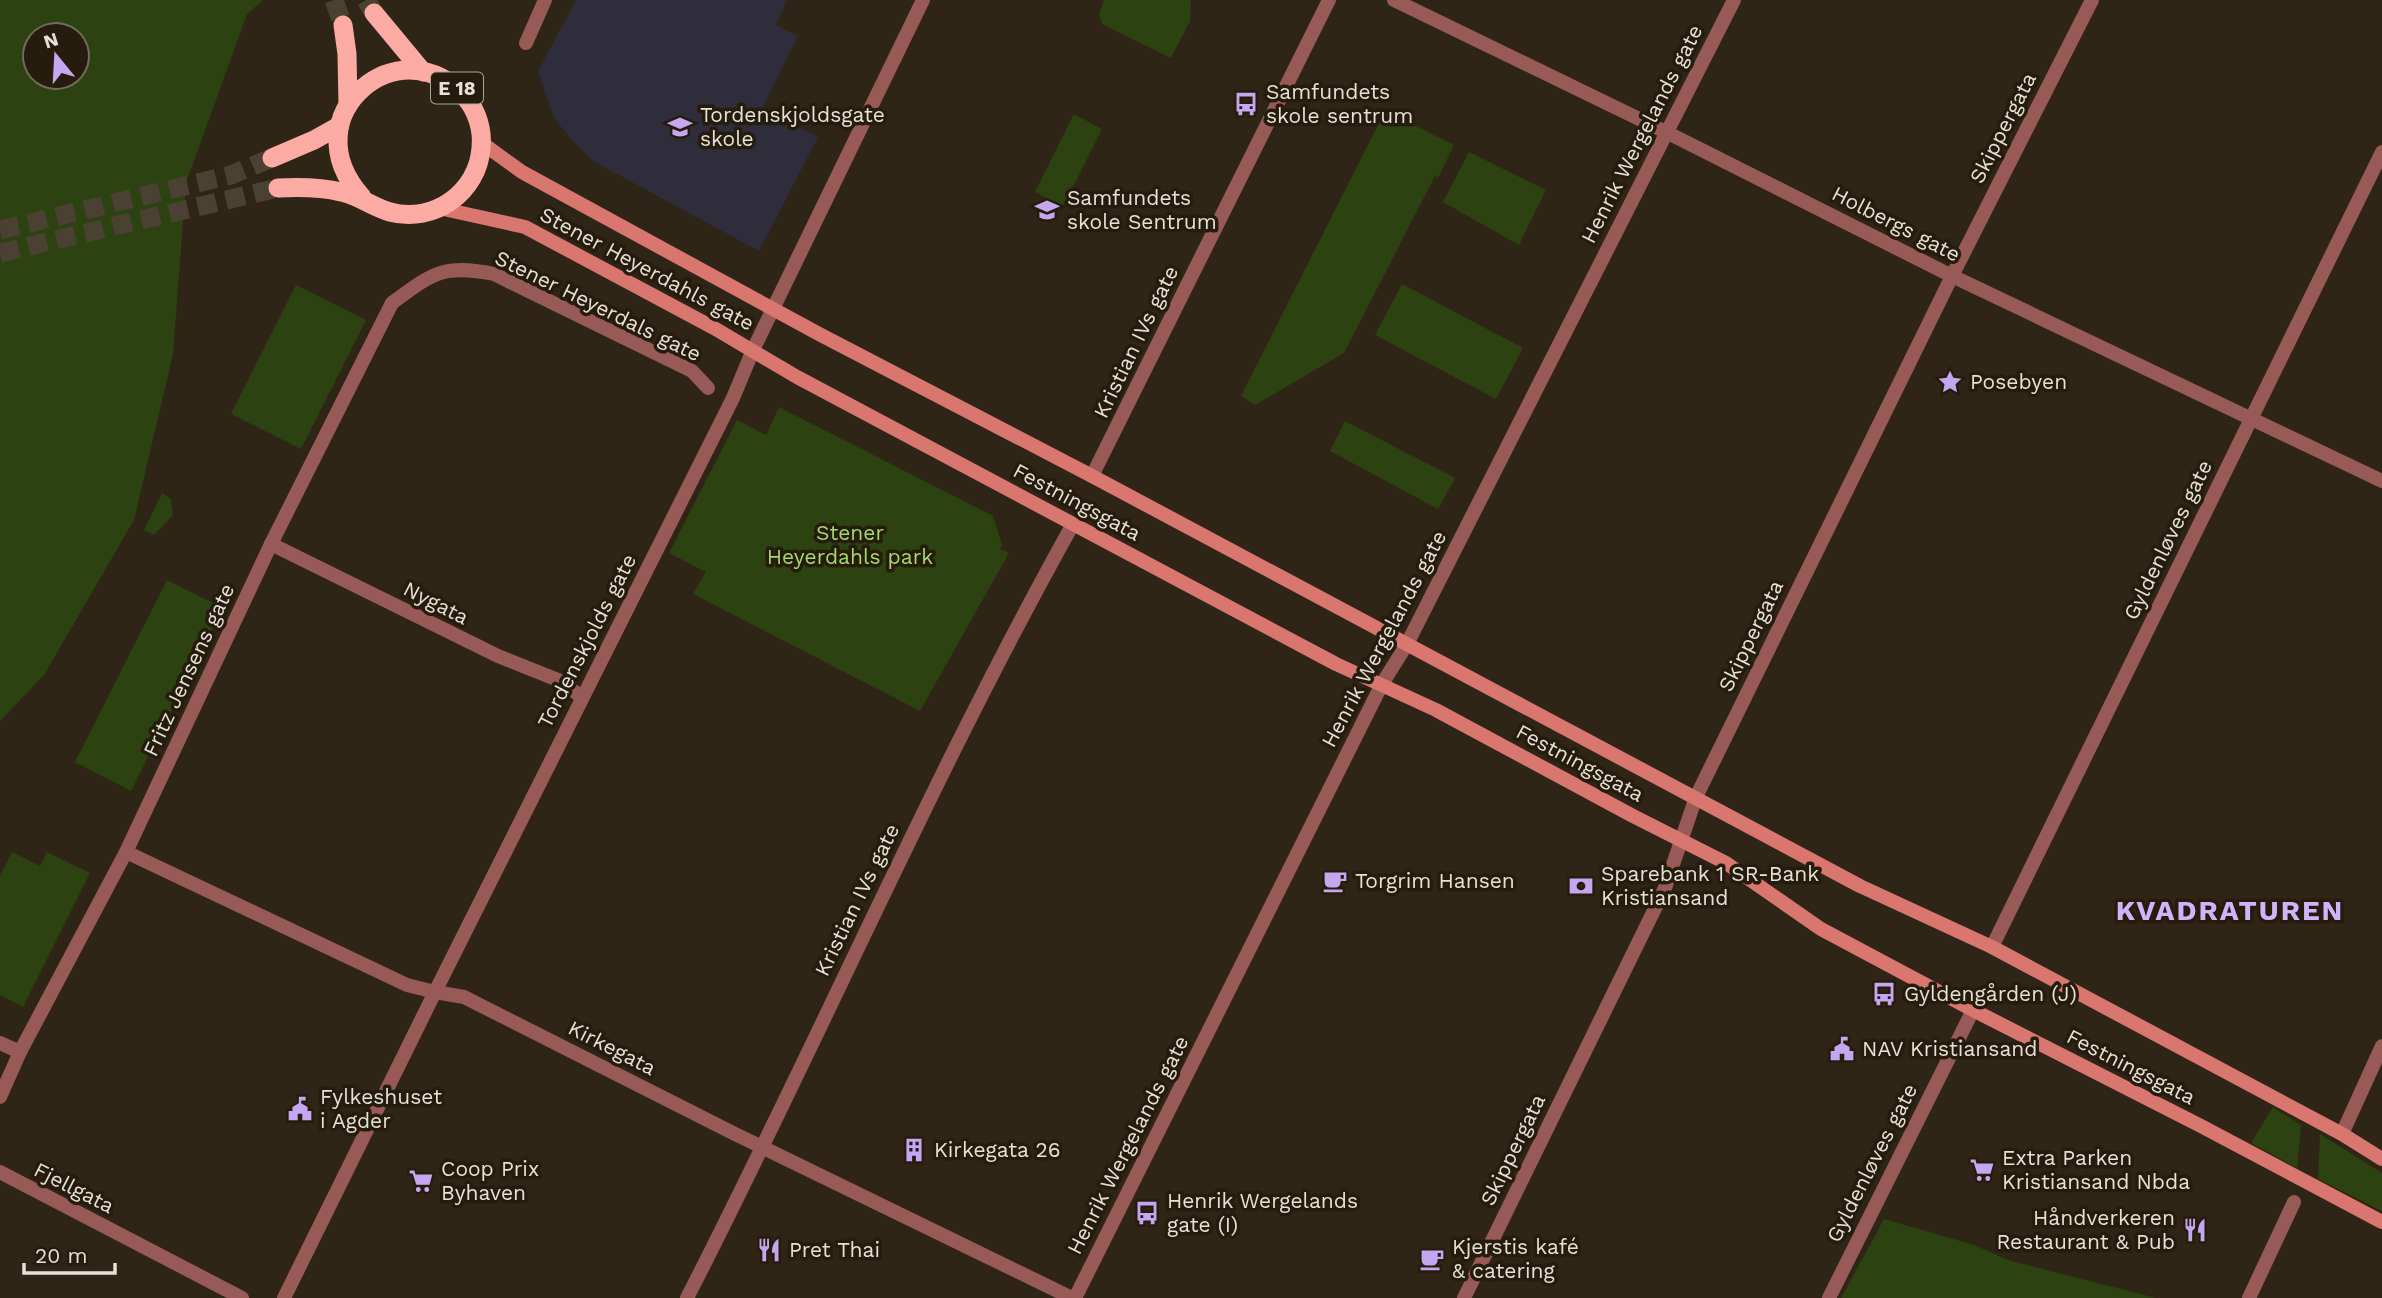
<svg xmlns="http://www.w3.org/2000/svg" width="2382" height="1298" font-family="'Work Sans',sans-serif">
<rect width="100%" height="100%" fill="#2f2516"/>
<!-- education -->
<polygon fill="#2f2c3c" points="576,0 787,0 776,25 798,36 762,109 818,137 759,251 593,161 571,139 554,118 538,71"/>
<!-- green -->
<g fill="#2c4210" fill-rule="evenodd">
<path d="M 0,0 L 263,0 L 247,14 L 186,183 L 173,354 L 134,520 L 44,675 L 0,721 ZM 35,35 L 77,35 L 77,77 L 35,77 Z"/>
<polygon points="1104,0 1191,0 1190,21 1171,58 1102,24 1099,13"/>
<polygon points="1385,111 1454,145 1438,178 1435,176 1344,353 1255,405 1241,396"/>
<polygon points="1074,114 1102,129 1063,207 1035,192"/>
<polygon points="1469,152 1546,190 1519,245 1443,202"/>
<polygon points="1402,284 1523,348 1496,399 1375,335"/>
<polygon points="296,285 366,320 301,449 231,414"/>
<polygon points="779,407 993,516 1002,545 1000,549 1009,553 920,711 693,594 706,572 669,553 737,420 766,435"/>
<polygon points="1345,421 1455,478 1438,509 1330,451"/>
<polygon points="162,493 171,499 173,515 154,535 144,530"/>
<polygon points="167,580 223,608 131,791 75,762"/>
<polygon points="12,852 40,866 47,852 90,873 23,1007 0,995 0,875"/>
<polygon points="2273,1107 2301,1125 2297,1168 2251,1143"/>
<polygon points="2320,1134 2382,1173 2382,1211 2318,1179"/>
<polygon points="1884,1219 1974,1245 2008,1260 2156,1298 1841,1298"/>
</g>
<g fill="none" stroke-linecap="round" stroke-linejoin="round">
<!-- trunk-tunnel -->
<g stroke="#4a4133" stroke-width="19" stroke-dasharray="19 10" stroke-linecap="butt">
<polyline points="334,0 343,25"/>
<polyline points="366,0 374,13"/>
<polyline points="0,230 231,175 272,158"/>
<polyline points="0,253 278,188"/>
</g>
<!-- pedestrian -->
<g stroke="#985a56" stroke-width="14">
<polyline points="20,1052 126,852 407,985 435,992"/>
<polyline points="2249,1298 2294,1202"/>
</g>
<!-- minor -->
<g stroke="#985a56" stroke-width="14">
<polyline points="1394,0 1666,132 1952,276 2382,481"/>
<polyline points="526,43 545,0"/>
<polyline points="1092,476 1329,0"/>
<polyline points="271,544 498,656 558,680 582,697"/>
<path d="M 126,852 L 271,544 L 392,303 C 433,273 442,264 494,274 L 692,371 L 708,388"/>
<polyline points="1992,947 2382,152"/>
<polyline points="435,992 464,997 733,1133 1072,1298"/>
<polyline points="0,1043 20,1052 0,1097"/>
<polyline points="2342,1134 2382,1046"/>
<polyline points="0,1172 242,1298"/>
<polyline points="284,1298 435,992 733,398 753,350"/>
<path d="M 687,1298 C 819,1041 932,776 1073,524"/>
<polyline points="1075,1298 1382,684 1407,644 1734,0"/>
<polyline points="1464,1298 1665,888 1696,797 1952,276 2092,0"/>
<polyline points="1829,1298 1973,1010"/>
</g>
<!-- tertiary -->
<polyline stroke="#985a56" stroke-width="14" points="753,350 923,0"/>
<!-- secondary -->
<g stroke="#d8766f" stroke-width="14">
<polyline points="482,143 522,172 819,334 1092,476 1860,886 1992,947 2342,1134 2382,1159"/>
<polyline points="439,208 525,227 714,328 797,377 1336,664 1436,710 1633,816 1726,863 1821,929 1973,1010 2201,1126 2382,1222"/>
</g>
<!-- trunk -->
<g stroke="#fcaaa4" stroke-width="19">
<polyline points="374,13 423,72"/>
<polyline points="343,25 347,54 348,106"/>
<polyline points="272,158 314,140 339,126"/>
<path d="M 278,188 C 299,187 321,187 341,192 C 360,196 372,207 390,212 C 434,224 478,192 481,148 C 483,130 477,111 466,98 C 403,23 288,114 362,197"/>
</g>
</g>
<!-- icons -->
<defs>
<g id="bus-bare" transform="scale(1.89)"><path d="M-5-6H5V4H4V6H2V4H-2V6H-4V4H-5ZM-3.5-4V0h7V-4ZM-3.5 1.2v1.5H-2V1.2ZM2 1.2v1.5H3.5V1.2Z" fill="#c5a6f0" stroke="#251c0d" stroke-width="2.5" paint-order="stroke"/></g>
<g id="school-bare" transform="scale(1.89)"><path d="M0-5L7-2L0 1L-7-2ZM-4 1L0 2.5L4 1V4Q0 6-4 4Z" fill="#c5a6f0" stroke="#251c0d" stroke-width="2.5" paint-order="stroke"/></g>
<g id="sight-bare" transform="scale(1.89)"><path d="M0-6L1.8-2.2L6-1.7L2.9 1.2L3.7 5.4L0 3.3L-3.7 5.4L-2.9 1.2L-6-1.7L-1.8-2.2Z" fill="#c5a6f0" stroke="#251c0d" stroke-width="2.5" paint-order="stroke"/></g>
<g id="cafe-bare" transform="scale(1.89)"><path d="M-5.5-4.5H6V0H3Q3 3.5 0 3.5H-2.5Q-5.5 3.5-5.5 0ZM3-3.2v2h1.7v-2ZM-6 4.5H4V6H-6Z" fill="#c5a6f0" stroke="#251c0d" stroke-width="2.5" paint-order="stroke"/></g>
<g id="bank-bare" transform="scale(1.89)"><path d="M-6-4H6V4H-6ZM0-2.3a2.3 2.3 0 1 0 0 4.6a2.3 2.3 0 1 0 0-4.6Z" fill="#c5a6f0" stroke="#251c0d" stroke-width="2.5" paint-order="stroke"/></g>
<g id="civic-bare" transform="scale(1.89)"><path d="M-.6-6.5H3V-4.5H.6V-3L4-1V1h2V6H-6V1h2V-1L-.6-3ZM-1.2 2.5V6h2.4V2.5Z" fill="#c5a6f0" stroke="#251c0d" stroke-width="2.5" paint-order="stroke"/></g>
<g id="building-bare" transform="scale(1.89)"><path d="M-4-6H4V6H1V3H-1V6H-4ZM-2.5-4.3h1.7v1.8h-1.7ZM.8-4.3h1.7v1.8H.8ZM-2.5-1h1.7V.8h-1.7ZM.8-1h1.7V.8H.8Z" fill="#c5a6f0" stroke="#251c0d" stroke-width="2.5" paint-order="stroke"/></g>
<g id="supermarket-bare" transform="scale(1.89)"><path d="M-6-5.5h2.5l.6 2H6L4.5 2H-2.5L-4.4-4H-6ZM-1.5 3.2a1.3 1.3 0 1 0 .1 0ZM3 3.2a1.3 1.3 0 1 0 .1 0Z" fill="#c5a6f0" stroke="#251c0d" stroke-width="2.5" paint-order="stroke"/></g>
<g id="restaurant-bare" transform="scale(1.89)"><path d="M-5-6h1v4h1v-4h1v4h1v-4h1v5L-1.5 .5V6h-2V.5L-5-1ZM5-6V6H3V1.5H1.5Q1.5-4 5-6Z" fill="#c5a6f0" stroke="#251c0d" stroke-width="2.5" paint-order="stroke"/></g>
</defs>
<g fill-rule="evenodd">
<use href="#bus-bare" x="1246" y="104"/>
<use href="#school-bare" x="680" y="127"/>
<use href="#school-bare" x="1047" y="210"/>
<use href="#sight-bare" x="1950" y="382"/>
<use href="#cafe-bare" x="1335" y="881"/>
<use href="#bank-bare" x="1581" y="886"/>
<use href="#bus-bare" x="1884" y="994"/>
<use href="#civic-bare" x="1842" y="1049"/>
<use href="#civic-bare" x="300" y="1109"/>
<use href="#building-bare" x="914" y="1150"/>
<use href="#supermarket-bare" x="1982" y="1170"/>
<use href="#supermarket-bare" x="421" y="1181"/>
<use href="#bus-bare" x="1147" y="1213"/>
<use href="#restaurant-bare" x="2195" y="1230"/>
<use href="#restaurant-bare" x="769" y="1250"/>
<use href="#cafe-bare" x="1432" y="1259"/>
</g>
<g text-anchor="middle" stroke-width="7" stroke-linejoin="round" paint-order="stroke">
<!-- shield labels -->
<rect fill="#251c0d" stroke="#aca59a" stroke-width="2" x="431" y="72.5" width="52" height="31" rx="5"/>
<g font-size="19" font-weight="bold" fill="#e6e0d6">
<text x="457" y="95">E 18</text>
</g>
<!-- poi labels -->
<g font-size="21" fill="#e6e0d6" stroke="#251c0d" text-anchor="start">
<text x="1266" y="99">Samfundets<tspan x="1266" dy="24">skole sentrum</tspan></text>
<text x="700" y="122">Tordenskjoldsgate<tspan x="700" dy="24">skole</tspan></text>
<text x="1067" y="205">Samfundets<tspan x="1067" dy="24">skole Sentrum</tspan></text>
<text x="1970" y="389">Posebyen</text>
<text x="1601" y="881">Sparebank 1 SR-Bank<tspan x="1601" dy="24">Kristiansand</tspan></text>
<text x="1355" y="888">Torgrim Hansen</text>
<text x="1904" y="1001">Gyldengården (J)</text>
<text x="1862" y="1056">NAV Kristiansand</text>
<text x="320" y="1104">Fylkeshuset<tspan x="320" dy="24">i Agder</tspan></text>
<text x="934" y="1157">Kirkegata 26</text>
<text x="2002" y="1165">Extra Parken<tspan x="2002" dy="24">Kristiansand Nbda</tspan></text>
<text x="441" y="1176">Coop Prix<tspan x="441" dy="24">Byhaven</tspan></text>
<text x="1167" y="1208">Henrik Wergelands<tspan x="1167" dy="24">gate (I)</tspan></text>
<text x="2175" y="1225" text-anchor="end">Håndverkeren<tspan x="2175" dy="24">Restaurant &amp; Pub</tspan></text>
<text x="1452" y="1254">Kjerstis kafé<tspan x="1452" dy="24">&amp; catering</tspan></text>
<text x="789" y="1257">Pret Thai</text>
</g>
<!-- street labels -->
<g font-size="21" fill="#e6e0d6" stroke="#251c0d">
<text transform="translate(2003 128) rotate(-63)" y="7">Skippergata</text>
<text transform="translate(1642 134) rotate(-63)" y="7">Henrik Wergelands gate</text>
<text transform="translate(1896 224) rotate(27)" y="7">Holbergs gate</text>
<text transform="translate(647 269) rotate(28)" y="7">Stener Heyerdahls gate</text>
<text transform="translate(598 306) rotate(26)" y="7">Stener Heyerdals gate</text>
<text transform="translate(1136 342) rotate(-64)" y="7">Kristian IVs gate</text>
<text transform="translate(1077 502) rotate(28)" y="7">Festningsgata</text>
<text transform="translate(2168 540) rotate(-64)" y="7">Gyldenløves gate</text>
<text transform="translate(436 603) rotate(27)" y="7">Nygata</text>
<text transform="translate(1751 636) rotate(-64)" y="7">Skippergata</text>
<text transform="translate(1384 639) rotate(-62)" y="7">Henrik Wergelands gate</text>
<text transform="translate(587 641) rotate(-63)" y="7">Tordenskjolds gate</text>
<text transform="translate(189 670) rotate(-65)" y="7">Fritz Jensens gate</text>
<text transform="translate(1580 763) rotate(28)" y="7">Festningsgata</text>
<text transform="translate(857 900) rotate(-64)" y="7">Kristian IVs gate</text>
<text transform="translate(612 1048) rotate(27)" y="7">Kirkegata</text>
<text transform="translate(2131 1067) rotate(27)" y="7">Festningsgata</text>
<text transform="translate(1128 1145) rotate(-63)" y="7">Henrik Wergelands gate</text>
<text transform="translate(1513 1150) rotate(-64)" y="7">Skippergata</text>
<text transform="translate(1872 1163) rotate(-63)" y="7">Gyldenløves gate</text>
<text transform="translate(74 1188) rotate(27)" y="7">Fjellgata</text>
</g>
<!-- park labels -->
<g font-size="21" fill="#a5d969" stroke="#251c0d">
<text x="850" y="540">Stener<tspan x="850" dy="24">Heyerdahls park</tspan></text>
</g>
<!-- district labels -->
<g font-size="28" font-weight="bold" letter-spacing="2" fill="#d0b3f8" stroke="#251c0d">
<text x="2230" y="920">KVADRATUREN</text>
</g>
</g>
<!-- north arrow -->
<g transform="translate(56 56) rotate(342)"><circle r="33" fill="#251c0d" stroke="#726a5d" stroke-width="2"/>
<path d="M0-5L12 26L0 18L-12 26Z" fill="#c5a6f0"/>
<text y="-10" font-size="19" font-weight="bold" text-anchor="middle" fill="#e6e0d6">N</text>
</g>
<!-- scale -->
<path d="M24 1263v10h91v-10" fill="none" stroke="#e6e0d6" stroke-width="3.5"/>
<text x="35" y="1263" font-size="21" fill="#e6e0d6" stroke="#251c0d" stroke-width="5" paint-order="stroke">20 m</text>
</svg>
